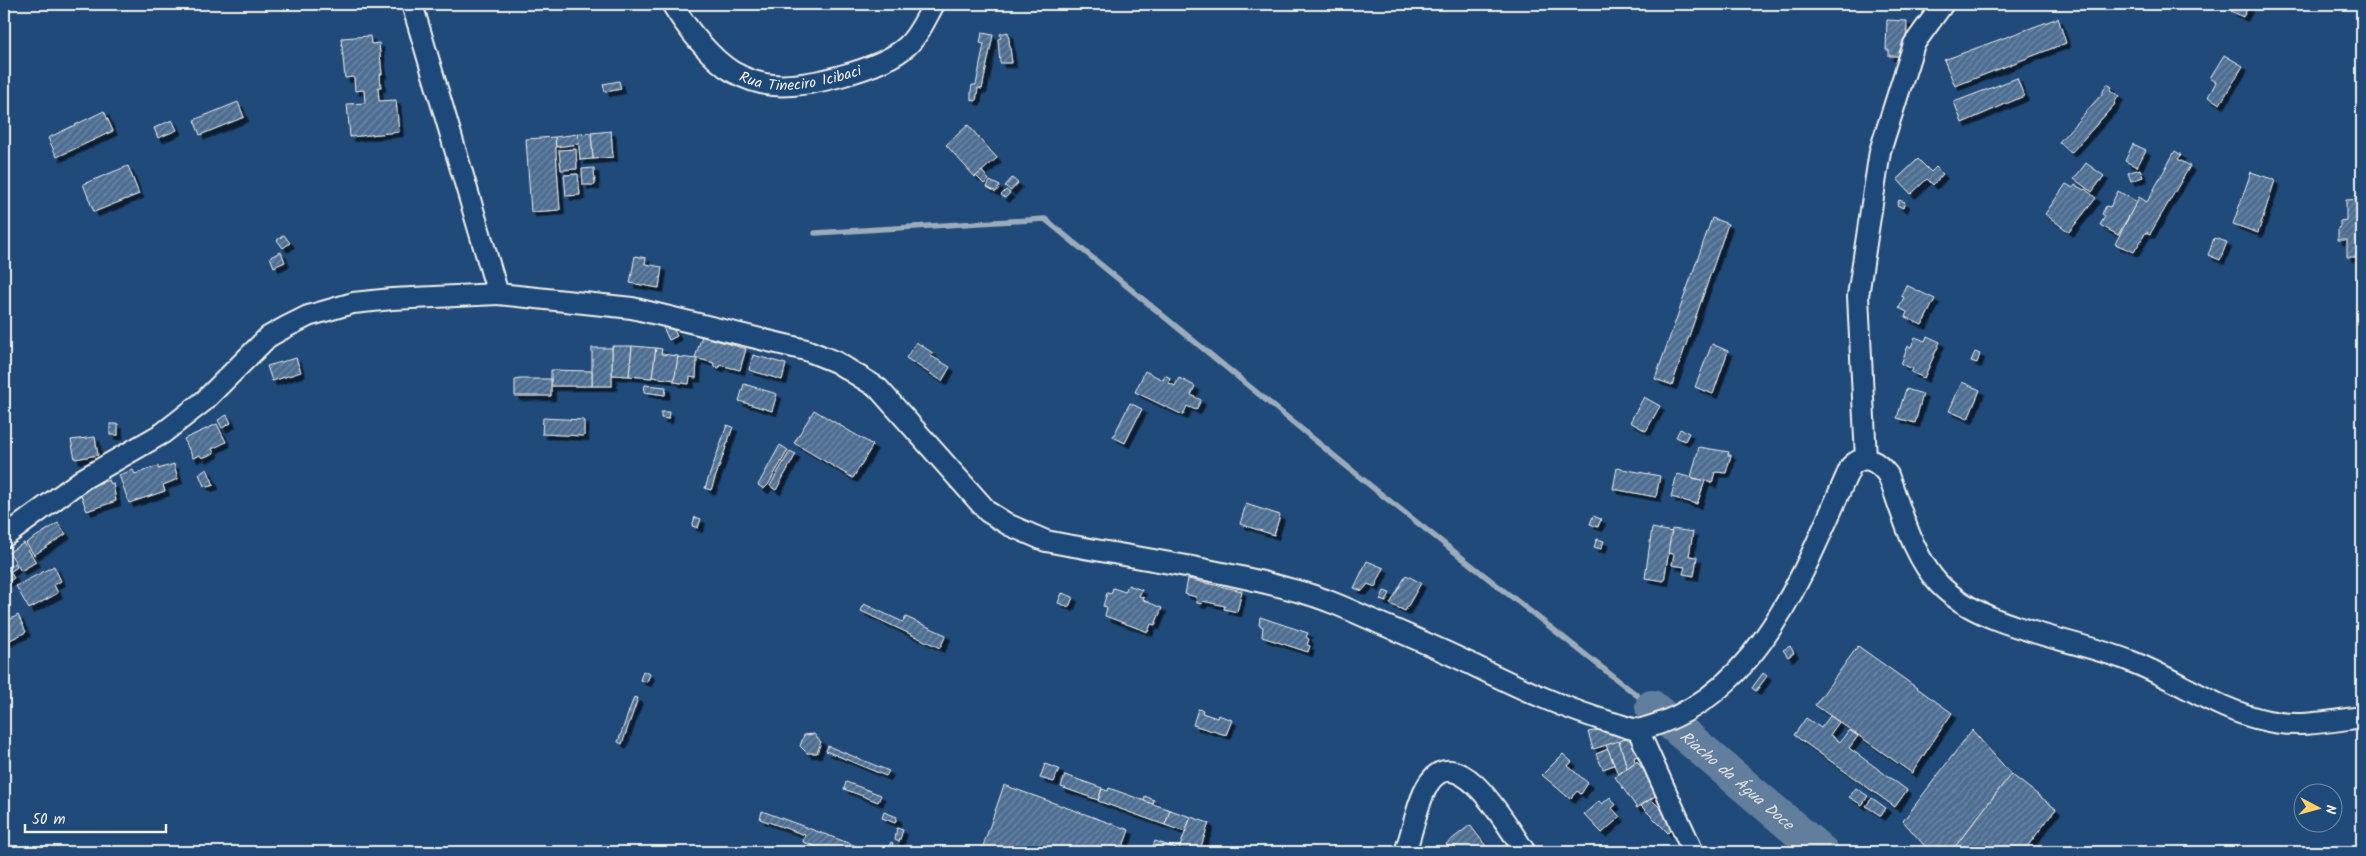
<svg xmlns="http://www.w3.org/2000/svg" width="2366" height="856" font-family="Kalam,sans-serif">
<defs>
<pattern id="building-hatch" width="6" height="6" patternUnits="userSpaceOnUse" patternTransform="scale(1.25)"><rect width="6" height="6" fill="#4d6e92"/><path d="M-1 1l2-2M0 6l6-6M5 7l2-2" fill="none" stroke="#708aa6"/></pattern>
<filter id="shadow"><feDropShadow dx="4.5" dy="4.5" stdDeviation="0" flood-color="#0009"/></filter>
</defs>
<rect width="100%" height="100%" fill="#1f4a7a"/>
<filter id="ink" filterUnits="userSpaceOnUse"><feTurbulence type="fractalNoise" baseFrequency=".02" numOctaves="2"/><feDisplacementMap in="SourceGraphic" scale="10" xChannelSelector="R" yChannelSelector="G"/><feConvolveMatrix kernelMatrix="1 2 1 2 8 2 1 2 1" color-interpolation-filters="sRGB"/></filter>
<g filter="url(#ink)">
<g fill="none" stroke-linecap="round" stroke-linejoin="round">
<!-- stream -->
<polyline stroke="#9cacbb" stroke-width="5.5" points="815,233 1045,219 1377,491 1652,707"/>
<!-- river -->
<path stroke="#627e9d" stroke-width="34" id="s1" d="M 1652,707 L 1822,852"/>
</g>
<!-- building -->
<g fill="url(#building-hatch)" stroke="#f4f1e8" filter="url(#shadow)">
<polygon points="2235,4 2250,4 2243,17 2231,11"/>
<polygon points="2058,18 2066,43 1955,86 1944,60"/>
<polygon points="1887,20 1907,21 1906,50 1901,50 1901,56 1889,56 1889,50 1886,50"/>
<polygon points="1008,32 1012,63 1000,63 998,39 1001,38 1000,34"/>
<polygon points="982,33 993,35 982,89 978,88 976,101 971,100 971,91 972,85 976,85 984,44 980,43"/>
<polygon points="370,36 371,44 379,43 382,74 380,74 381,87 378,87 379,101 396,100 399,132 350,137 347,104 365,103 364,90 355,91 354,77 345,78 341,38"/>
<polygon points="2224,55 2243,66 2220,104 2208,97 2216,82 2210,78"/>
<polygon points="2017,78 2024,96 1962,123 1954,102"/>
<polygon points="619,81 621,89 605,92 603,84"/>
<polygon points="2107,84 2112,87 2110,90 2119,96 2114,103 2115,104 2071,153 2059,142 2101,95"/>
<polygon points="238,102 244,117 200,135 194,120"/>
<polygon points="104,111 113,131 57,157 48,138"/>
<polygon points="172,120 177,130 158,138 154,128"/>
<polygon points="968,125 997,158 975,177 946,145"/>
<polygon points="611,131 613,157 593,159 591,133"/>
<polygon points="591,133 593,159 580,160 578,134"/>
<polygon points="578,134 579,144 556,147 555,137"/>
<polygon points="555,137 560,210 531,212 526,139"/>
<polygon points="2133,144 2146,150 2137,167 2125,161"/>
<polygon points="576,149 577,169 561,170 559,150"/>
<polygon points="2175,151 2181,155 2178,159 2190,166 2150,234 2146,232 2134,252 2115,244 2139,197 2147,202"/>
<polygon points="1918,159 1931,172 1936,167 1943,174 1933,185 1927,179 1911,194 1897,179"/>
<polygon points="2086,163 2104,176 2092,192 2074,179"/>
<polygon points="128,166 139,194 94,212 83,184"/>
<polygon points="594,168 595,185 583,185 582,169"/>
<polygon points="2140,169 2143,177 2131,181 2128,173"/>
<polygon points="982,171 989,180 984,184 976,176"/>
<polygon points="2251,172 2275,180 2258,233 2233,224"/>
<polygon points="578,174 580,195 566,196 564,175"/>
<polygon points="1012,178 1018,183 1011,191 1005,186"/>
<polygon points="990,181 1000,186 996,192 987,187"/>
<polygon points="2066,184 2073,188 2075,185 2084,190 2085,189 2096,198 2069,232 2045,214"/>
<polygon points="1006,190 1010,193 1005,198 1001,195"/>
<polygon points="2118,191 2137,202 2118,235 2100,225 2105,216 2102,214 2106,206 2110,207"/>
<polygon points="2362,199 2362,257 2347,257 2347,240 2338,240 2338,228 2340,227 2340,221 2346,220 2346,200"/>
<polygon points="1899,200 1905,202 1903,208 1897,205"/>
<polygon points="1712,218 1728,224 1672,385 1655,379"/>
<polygon points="284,235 290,243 283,248 277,240"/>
<polygon points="2214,238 2227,242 2220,260 2208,255"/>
<polygon points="281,252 285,262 274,267 270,257"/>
<polygon points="635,256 646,258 645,264 662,267 659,288 630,283"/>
<polygon points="1906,285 1935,299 1922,325 1905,317 1907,312 1899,308 1904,297 1901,296"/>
<polygon points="671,324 677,336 669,340 663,327"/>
<polygon points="702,336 746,349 740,370 720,365 719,368 713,366 714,363 695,358"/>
<polygon points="1927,336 1940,342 1924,378 1911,372 1913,369 1901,364 1908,346 1911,347 1915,337 1925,341"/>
<polygon points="916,342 933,353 931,356 950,367 942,381 906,358"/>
<polygon points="1712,344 1728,351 1713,394 1695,387"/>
<polygon points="612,346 632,346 629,376 612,375"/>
<polygon points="632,346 656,348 652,378 629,376"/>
<rect x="592" y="348" width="20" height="38"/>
<polygon points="656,348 662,349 661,354 678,356 675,380 652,377"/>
<polygon points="1975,352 1980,354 1977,363 1971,361"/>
<polygon points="753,355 786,364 782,380 749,370"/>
<polygon points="678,357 697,359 696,378 690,377 689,384 674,382"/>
<polygon points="296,358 301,372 272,381 267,366"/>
<polygon points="551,370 592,371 592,386 551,386"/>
<polygon points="1145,371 1163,380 1165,375 1170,378 1169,383 1175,386 1179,378 1195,386 1191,395 1201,400 1196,410 1187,406 1183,415 1135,392"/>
<polygon points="520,379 551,379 551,396 515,396 515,380"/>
<polygon points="1962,382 1980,390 1968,419 1949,411"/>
<polygon points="744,384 777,394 772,411 739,401"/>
<polygon points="645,385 666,387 665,395 644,392"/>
<polygon points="1906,389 1923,394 1915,423 1897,418"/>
<polygon points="1644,397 1660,406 1646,431 1630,422"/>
<polygon points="1130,403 1142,409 1125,443 1113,437"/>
<polygon points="814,410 873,445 853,478 794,443"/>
<polygon points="661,412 669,412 668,419 661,418"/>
<polygon points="227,415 231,423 222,428 218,420"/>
<polygon points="543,418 584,420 584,436 542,434"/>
<rect x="110" y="424" width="8" height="11"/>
<polygon points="217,424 226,442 212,449 214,453 202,458 200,455 193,458 184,439"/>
<polygon points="727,425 733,427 711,490 705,488"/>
<polygon points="1680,429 1689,433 1685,441 1676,437"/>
<polygon points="95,437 98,455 75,459 71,440"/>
<polygon points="780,445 788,450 768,485 764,489 758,485"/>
<polygon points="1699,447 1729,452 1728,455 1731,455 1726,473 1715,472 1712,483 1691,477"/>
<polygon points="790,451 796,454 776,490 770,486"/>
<polygon points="174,464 178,479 163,485 165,491 129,503 119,475 133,470 135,474 158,466 158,469"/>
<polygon points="1617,468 1660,476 1656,497 1613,489"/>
<polygon points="207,469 214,485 207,487 206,485 204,486 199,474"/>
<polygon points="1677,474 1705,481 1697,504 1671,497"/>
<polygon points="109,480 111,484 113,483 116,501 87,511 79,490"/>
<polygon points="1246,504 1280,515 1274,535 1240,524"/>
<polygon points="1593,516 1601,519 1598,527 1590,524"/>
<polygon points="695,517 701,519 698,528 692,526"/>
<polygon points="58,523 66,534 34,555 26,543"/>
<polygon points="1652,528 1672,532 1664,581 1645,578"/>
<polygon points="1672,529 1693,532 1689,556 1697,557 1694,576 1683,574 1685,567 1672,565 1674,554 1668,553"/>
<polygon points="1597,539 1604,541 1601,549 1594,547"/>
<polygon points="24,543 36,562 21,571 9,552"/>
<polygon points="1367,561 1384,568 1375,587 1368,584 1362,591 1354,588"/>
<polygon points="4,562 14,578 4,584"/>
<polygon points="14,563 17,567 10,572 7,568"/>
<polygon points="54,566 61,581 54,585 58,593 29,609 16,586"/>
<polygon points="1406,575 1421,583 1405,611 1390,604"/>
<polygon points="1188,579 1242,591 1237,612 1224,609 1225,606 1203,601 1202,604 1197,603 1196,597 1185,594"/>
<polygon points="1128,585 1142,590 1139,596 1144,598 1143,600 1162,608 1155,625 1151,624 1148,632 1105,616 1107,607 1103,606 1107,593 1111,594 1113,588 1125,592"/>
<polygon points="1384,591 1390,593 1386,602 1380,600"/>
<polygon points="1062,593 1073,597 1069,607 1058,603"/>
<polygon points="864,604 903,622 906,617 946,635 940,648 861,611"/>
<polygon points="18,615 26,632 8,641 4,631 4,623"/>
<polygon points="1260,617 1308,633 1306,637 1309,639 1307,645 1310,646 1308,652 1262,637 1263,627 1259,625"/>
<polygon points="6,635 8,641 4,643 4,636"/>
<polygon points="1790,646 1794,653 1788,657 1783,650"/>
<polygon points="1858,646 1952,713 1912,773 1815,705"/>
<polygon points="643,671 650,674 647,682 640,680"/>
<polygon points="1763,673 1767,676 1756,691 1752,688"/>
<polygon points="634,697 638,698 622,744 618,742"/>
<polygon points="1198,709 1203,710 1202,713 1217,718 1218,715 1232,720 1226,735 1193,725"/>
<polygon points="1830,716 1839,722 1830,735 1840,742 1849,730 1858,736 1849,748 1907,790 1895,807 1794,735 1806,718 1821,728"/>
<polygon points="1623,726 1628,739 1593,749 1588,732"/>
<polygon points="1972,730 2011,774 1951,852 1930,852 1903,821"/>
<polygon points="814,734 821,742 817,753 807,753 800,746 804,735"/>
<polygon points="1638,736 1643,755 1634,757 1635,762 1627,768 1619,741"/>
<polygon points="1619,741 1627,768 1618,774 1606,745"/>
<polygon points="828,746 889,771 886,776 826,751"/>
<polygon points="1608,749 1614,765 1603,769 1596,754"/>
<polygon points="1563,754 1572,762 1568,766 1588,783 1581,794 1577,791 1570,799 1542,775"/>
<polygon points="1637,761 1646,774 1651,771 1661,792 1637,808 1615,777"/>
<polygon points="1045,764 1059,769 1054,782 1040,778"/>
<polygon points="2011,774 2056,809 2023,852 1951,852"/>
<polygon points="1065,775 1102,788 1098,800 1061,787"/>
<polygon points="846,782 881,795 878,802 844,789"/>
<polygon points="1004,785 1129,830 1121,852 981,852"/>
<polygon points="1109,788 1170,810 1165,825 1098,801 1102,789 1108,791"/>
<polygon points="1856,788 1868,796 1862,805 1849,797"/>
<polygon points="1145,796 1154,800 1153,804 1144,801"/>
<polygon points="1610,797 1616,805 1612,808 1620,817 1602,833 1584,814 1599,801 1602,804"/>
<polygon points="1872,798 1886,808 1881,816 1866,806"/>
<polygon points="1651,799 1676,824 1668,833 1641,806"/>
<polygon points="1170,810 1191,817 1185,832 1165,825"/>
<polygon points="762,811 862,848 860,852 830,852 803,842 805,835 760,819"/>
<polygon points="884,812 897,817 895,823 882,818"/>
<polygon points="1191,817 1209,823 1199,852 1179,849"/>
<polygon points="1470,825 1486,846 1478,852 1453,852 1446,844"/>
<polygon points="897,828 903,830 899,842 895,840"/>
<polygon points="1155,841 1179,849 1187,852 1151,852"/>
<polygon points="891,842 893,843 890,852 887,852"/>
<polygon points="1272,845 1281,852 1267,852"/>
</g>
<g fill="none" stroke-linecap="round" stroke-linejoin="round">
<!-- minor casing -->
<g stroke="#f4f1e8" stroke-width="24">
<g id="minor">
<path d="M 412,4 L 498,294 L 632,308 L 806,350 L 836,362 L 878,388 L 988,512 L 1009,525 L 1046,541 C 1129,557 1215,568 1297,591 C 1325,598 1352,611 1379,623 C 1412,637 1445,651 1477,667 C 1522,689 1565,709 1613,723 C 1622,725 1633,731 1642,729 C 1761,698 1805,567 1851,466 C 1865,453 1877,461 1888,475 C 1902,511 1912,555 1939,584 C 1982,629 2072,638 2130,661 C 2177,679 2218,711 2268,721 C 2299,728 2331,721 2362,717"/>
<path id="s2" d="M 672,4 C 685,26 711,59 733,72 C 744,78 760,84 773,85 C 807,88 882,69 907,46 C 919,35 926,18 934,4"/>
<polyline points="1866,459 1858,296 1880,151 1914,44 1943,4"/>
<polyline points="4,537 83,479 163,433 204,401 268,337 286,327 308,316 353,303 392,299 498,294"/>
<polyline points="1638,730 1693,852"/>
<path d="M 1405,852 C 1413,831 1417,802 1429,783 C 1460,738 1510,831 1525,852"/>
</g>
</g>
<!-- minor -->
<use href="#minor" stroke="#1f4a7a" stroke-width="20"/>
</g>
</g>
<g text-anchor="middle" stroke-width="4" stroke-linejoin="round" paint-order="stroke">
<!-- street labels -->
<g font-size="15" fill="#f4f1e8" stroke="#1f4a7a">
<text dy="5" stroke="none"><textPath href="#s2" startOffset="162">Rua Tineciro Icibaci</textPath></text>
</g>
<!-- water labels -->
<g font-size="16" font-style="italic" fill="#dee0dd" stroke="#1f4a7a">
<text dy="6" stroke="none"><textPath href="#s1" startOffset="112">Riacho da Água Doce</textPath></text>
</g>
</g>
<!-- margin -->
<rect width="2366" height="856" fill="none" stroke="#1f4a7a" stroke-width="20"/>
<rect x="10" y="10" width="2346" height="836" fill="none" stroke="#f4f1e8" stroke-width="2" filter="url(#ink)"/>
<!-- north arrow -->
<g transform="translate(2318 808) rotate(96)"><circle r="24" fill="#1f4a7a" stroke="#748da6"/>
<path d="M0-4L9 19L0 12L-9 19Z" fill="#ffd166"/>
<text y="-8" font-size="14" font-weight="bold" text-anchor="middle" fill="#f4f1e8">N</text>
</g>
<!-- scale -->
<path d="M25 824v8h141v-8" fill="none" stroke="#f4f1e8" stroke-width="2.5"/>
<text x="32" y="824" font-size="15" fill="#f4f1e8" stroke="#1f4a7a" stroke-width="4" paint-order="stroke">50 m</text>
</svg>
